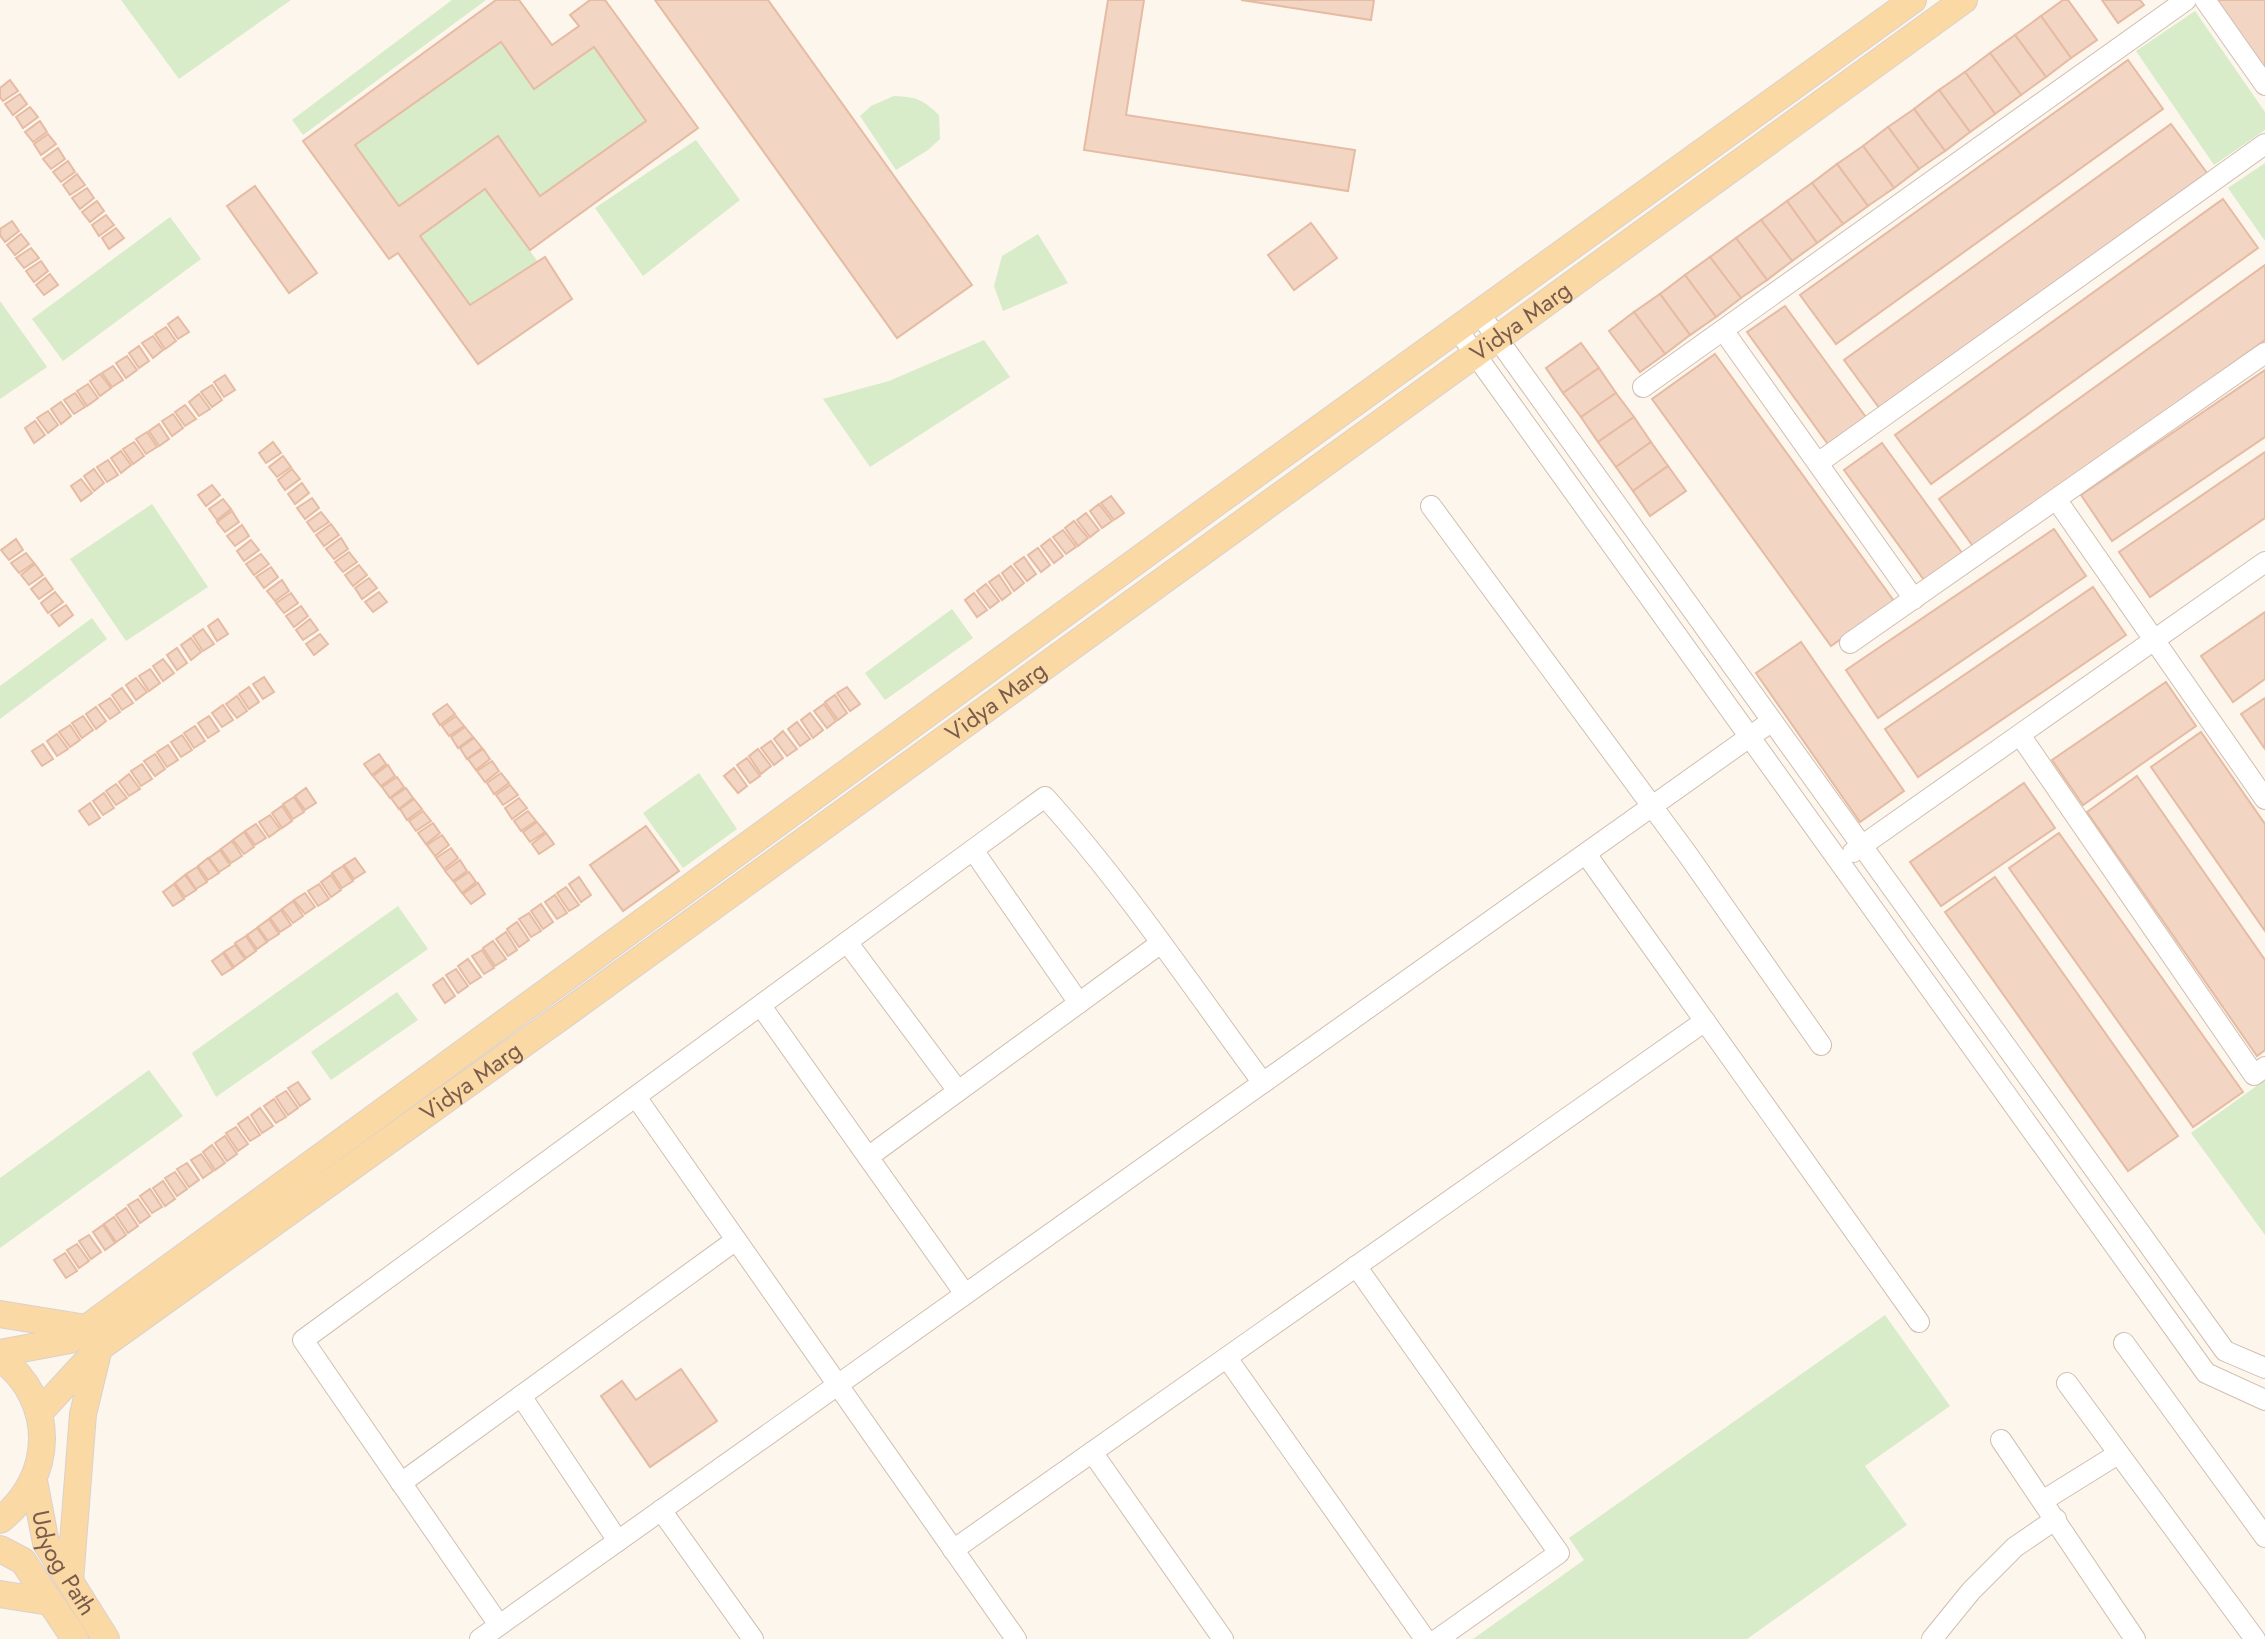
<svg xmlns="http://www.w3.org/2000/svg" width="2265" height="1639" font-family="Jost,sans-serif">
<rect width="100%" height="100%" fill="#fdf6ec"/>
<!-- green -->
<g fill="#d8ecc9">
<polygon points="121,0 291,0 179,79"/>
<polygon points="452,0 486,0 303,135 292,120"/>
<polygon points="2195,11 2265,112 2265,130 2214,165 2136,51"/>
<polygon points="501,42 534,89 594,47 646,121 540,196 498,136 399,206 355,145"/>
<path d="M 894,96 C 917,97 922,99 939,115 L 940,139 L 928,150 L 896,170 L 860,116 L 871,106 Z"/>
<polygon points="696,140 740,200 643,276 595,208"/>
<polygon points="2265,163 2265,241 2228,188"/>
<polygon points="485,189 538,262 470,305 420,236"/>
<polygon points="170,217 201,259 63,361 32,319"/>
<polygon points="1038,234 1068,283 1003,311 994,286 1002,256"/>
<polygon points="0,301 47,367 0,399"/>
<polygon points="984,340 1010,377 870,467 823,399 889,381"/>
<polygon points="152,504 208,587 126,641 70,559"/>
<polygon points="952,609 973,638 885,700 865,673"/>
<polygon points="92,618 107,639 0,719 0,686"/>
<polygon points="699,773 737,829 683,868 643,813"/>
<polygon points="398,906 428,949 216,1097 192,1053"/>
<polygon points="397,992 418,1020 331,1080 311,1052"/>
<polygon points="149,1070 183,1116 0,1248 0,1178"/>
<polygon points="2265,1080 2265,1235 2191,1133"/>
<polygon points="1885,1315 1950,1406 1865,1466 1907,1525 1747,1639 1473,1639 1584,1560 1569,1538"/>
</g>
<!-- building -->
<g fill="#f3d5c3" stroke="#e6bba3" stroke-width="2" fill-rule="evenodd">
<path d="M 496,0 L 519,0 L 552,45 L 579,26 L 570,15 L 590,0 L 605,0 L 698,128 L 530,250 L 485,189 L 420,236 L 470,305 L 545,257 L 572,299 L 478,364 L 398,253 L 389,259 L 303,141 ZM 501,42 L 534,89 L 594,47 L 646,121 L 540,196 L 498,136 L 399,206 L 355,145 Z"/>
<polygon points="655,0 768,0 972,285 897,338"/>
<polygon points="1108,0 1144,0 1126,115 1355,150 1348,191 1084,150"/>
<polygon points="1241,0 1374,0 1371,20"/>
<polygon points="2063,0 2068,0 2097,40 2071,58 2041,16"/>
<polygon points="2102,0 2140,0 2144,5 2118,23"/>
<polygon points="2215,0 2265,0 2265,69"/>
<polygon points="2041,16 2071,58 2046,77 2015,35"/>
<polygon points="2015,35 2046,77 2021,95 1990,53"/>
<polygon points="1990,53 2021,95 1995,114 1965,72"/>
<polygon points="2128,60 2163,109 1836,344 1800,295"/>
<polygon points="1965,72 1995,114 1970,132 1939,90"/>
<polygon points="10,80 18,91 3,101 0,97 0,88"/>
<polygon points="1939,90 1970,132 1945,151 1914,109"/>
<polygon points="20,94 27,104 13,115 5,104"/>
<polygon points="30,107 38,117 23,128 16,117"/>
<polygon points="1914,109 1945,151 1919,169 1888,127"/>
<polygon points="40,121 47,132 33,142 25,132"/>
<polygon points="2171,124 2207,173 1880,409 1844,360"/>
<polygon points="1888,127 1919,169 1894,188 1863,146"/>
<polygon points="48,134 56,144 41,155 34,144"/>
<polygon points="1863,146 1894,188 1868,206 1837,164"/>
<polygon points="58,148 65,159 51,169 43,159"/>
<polygon points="68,161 75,172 61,182 53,172"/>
<polygon points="1837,164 1868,206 1843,224 1812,183"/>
<polygon points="77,174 85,185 70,195 63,185"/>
<polygon points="1812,183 1843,224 1817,243 1787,201"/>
<polygon points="255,186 317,273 289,293 227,206"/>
<polygon points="87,188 94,198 80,209 72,198"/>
<polygon points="2223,199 2258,248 1931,484 1895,435"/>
<polygon points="97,201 104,211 90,222 82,212"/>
<polygon points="1787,201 1817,243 1792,261 1761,220"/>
<polygon points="106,215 114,225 99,236 92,225"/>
<polygon points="1761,220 1792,261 1767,280 1736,238"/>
<polygon points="12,221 19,231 5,242 0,235 0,229"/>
<polygon points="1311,223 1337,258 1294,290 1268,255"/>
<polygon points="116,228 124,238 109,249 102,238"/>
<polygon points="21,234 29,244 15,255 7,245"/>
<polygon points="1736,238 1767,280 1741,298 1710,257"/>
<polygon points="31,248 39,258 24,268 16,258"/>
<polygon points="1710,257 1741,298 1716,317 1685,275"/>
<polygon points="41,261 48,271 34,282 26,271"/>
<polygon points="2265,265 2265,340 1975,549 1939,499"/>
<polygon points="50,274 58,285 44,295 36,285"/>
<polygon points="1685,275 1716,317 1690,335 1660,294"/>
<polygon points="1660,294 1690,335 1665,354 1634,312"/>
<polygon points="1785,306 1868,420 1830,447 1747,332"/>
<polygon points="1634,312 1665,354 1640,372 1609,331"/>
<polygon points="178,317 189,332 178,339 168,324"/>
<polygon points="166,327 176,341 165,349 155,334"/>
<polygon points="153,336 163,350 153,358 142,343"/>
<polygon points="1581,343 1599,368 1563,393 1546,368"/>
<polygon points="139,346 149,361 139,368 129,353"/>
<polygon points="1715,354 1894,601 1831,646 1652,399"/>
<polygon points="127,356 137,370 126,378 116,363"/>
<polygon points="113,366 123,380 112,387 102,373"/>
<polygon points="1599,368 1616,393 1581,417 1563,393"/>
<polygon points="2265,370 2265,437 2112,541 2081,495"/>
<polygon points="100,374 111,388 100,396 90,381"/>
<polygon points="225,375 235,390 224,397 214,382"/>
<polygon points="88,384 98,398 87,406 77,391"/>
<polygon points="212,385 222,400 212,407 201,392"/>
<polygon points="75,393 85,407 74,414 64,400"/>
<polygon points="1616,393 1634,417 1598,442 1581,417"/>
<polygon points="199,394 210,409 199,416 189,402"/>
<polygon points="61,402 71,416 61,424 51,409"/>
<polygon points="185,405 196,419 185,426 175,412"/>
<polygon points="48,411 58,425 48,433 37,418"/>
<polygon points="173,414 183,428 172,436 162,421"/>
<polygon points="1634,417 1651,442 1616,467 1598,442"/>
<polygon points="35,421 45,435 34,443 25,428"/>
<polygon points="159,424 169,439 159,446 149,431"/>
<polygon points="147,432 157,447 146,454 136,439"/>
<polygon points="134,442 144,456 133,464 123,449"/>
<polygon points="273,442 281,453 266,463 259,453"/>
<polygon points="1651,442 1668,466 1633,491 1616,467"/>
<polygon points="1882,443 1965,557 1927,584 1844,470"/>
<polygon points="121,451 131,465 121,473 111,458"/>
<polygon points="2265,452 2265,518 2150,597 2119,552"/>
<polygon points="283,456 291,467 277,477 269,467"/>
<polygon points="108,460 118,475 107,482 97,467"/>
<polygon points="1668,466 1686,491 1650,516 1633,491"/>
<polygon points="94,469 104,483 94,491 84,476"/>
<polygon points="292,469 300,479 285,490 278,480"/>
<polygon points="81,479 92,493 81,501 71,486"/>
<polygon points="302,483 309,493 295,504 288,494"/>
<polygon points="212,485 220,495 206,506 198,495"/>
<polygon points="1111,496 1124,513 1114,520 1101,503"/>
<polygon points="312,498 319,508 305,519 297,508"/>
<polygon points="223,499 231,509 217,520 209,509"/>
<polygon points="1099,504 1112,521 1102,528 1090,511"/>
<polygon points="232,511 239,522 225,532 217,522"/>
<polygon points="321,512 329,522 314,532 307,522"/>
<polygon points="1086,513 1099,530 1090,537 1077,520"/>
<polygon points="1074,521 1088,538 1078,546 1065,528"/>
<polygon points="331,524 339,535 324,546 316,535"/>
<polygon points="242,525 249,536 235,546 227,536"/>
<polygon points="2054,529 2086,576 1878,718 1846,670"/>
<polygon points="1063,530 1076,547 1066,554 1053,537"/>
<polygon points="341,538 348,549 334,559 326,549"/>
<polygon points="16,539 23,550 9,560 1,550"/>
<polygon points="1050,539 1063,556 1054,563 1041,546"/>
<polygon points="251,540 259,550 244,561 237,551"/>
<polygon points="1038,548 1050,565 1041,572 1028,555"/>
<polygon points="349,552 357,562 343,572 335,562"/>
<polygon points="26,553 34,563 19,573 11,563"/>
<polygon points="261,554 269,564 254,575 246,564"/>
<polygon points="1024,557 1036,574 1027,581 1014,564"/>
<polygon points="35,564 43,575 29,585 21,575"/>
<polygon points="359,565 367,575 353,586 345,575"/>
<polygon points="1011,566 1024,583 1014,591 1002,573"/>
<polygon points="271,567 278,577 264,588 256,577"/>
<polygon points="999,575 1011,593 1002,600 989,582"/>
<polygon points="45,578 53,589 39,599 31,589"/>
<polygon points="369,578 377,588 362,599 355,588"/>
<polygon points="282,580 289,591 275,601 267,591"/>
<polygon points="986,584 999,601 990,608 977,591"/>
<polygon points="2093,587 2126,635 1918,777 1885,729"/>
<polygon points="55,592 63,602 48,613 41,603"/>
<polygon points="379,592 387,602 373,612 365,602"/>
<polygon points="291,593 298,603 284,613 276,603"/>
<polygon points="974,593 987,610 977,617 965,600"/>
<polygon points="66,605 73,615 59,626 51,615"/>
<polygon points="301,606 308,616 294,627 286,616"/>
<polygon points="2265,612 2265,679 2233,702 2201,656"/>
<polygon points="218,619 228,634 217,641 208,626"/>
<polygon points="310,619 318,630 303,640 296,630"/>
<polygon points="203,629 214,644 203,651 193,636"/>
<polygon points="320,634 328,644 314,655 306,644"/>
<polygon points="191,638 201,652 191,660 181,645"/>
<polygon points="1801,642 1904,791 1860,822 1756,673"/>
<polygon points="177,648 187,663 177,670 167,655"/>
<polygon points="163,659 174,673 163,681 153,666"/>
<polygon points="150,669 160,683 149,691 139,676"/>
<polygon points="264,677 274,692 263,699 253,684"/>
<polygon points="136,678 147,692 136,700 126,685"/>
<polygon points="2166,682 2196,726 2083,805 2052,760"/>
<polygon points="249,687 259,702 249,709 239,694"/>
<polygon points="847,687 860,704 850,711 837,693"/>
<polygon points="122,688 133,703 122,710 112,695"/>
<polygon points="835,695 847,713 838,720 825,702"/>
<polygon points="237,696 247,711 237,718 226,704"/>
<polygon points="110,698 120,712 110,719 99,705"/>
<polygon points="2265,698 2265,749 2241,714"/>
<polygon points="447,704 455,714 440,725 433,714"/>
<polygon points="824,704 836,721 827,728 814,711"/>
<polygon points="223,705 233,720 222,727 212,713"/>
<polygon points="96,707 106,721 96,729 86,714"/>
<polygon points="810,713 823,730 813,738 801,720"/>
<polygon points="83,716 93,730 82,738 72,723"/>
<polygon points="209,716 219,731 208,738 198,723"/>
<polygon points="456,716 464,726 449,736 442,726"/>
<polygon points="797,722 810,739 800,746 788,729"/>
<polygon points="70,725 80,740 70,747 59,732"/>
<polygon points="195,726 205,741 194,748 184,733"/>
<polygon points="465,727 473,737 458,748 451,737"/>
<polygon points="783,731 797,749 787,756 774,739"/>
<polygon points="2201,732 2265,824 2265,931 2151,767"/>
<polygon points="57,734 68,749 57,756 47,741"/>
<polygon points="182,735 192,750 181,757 171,742"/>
<polygon points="474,738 482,748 467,759 460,748"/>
<polygon points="771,741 783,758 774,765 761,748"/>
<polygon points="43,744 53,759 42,766 32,751"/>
<polygon points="168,745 178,760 167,767 157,752"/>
<polygon points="483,749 490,759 476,770 468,759"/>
<polygon points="758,749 771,766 761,774 749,756"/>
<polygon points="155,754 165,769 155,776 144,761"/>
<polygon points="379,754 386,764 372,775 364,764"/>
<polygon points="747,758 760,776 750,783 737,765"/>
<polygon points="492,761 499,771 485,782 477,771"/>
<polygon points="142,764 152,779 141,786 131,771"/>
<polygon points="388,765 395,776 381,786 373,776"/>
<polygon points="734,768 747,786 738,793 724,776"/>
<polygon points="501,773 509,783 494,794 487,783"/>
<polygon points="129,774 140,789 129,796 119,782"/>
<polygon points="2137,776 2265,960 2265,1050 2257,1056 2087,812"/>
<polygon points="397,777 404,787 390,798 382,787"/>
<polygon points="2024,783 2055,828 1941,906 1910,862"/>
<polygon points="116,784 127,798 116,805 106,791"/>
<polygon points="510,785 518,795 503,805 496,795"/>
<polygon points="306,788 316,803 305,810 295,796"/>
<polygon points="406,788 413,798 399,809 391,798"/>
<polygon points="104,793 114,808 103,815 93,801"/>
<polygon points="294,797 304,812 293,819 283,804"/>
<polygon points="519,798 527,808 512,819 505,808"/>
<polygon points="414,799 422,809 407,820 400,809"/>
<polygon points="90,803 100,818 89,825 79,811"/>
<polygon points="282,806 292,821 282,828 272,813"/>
<polygon points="423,811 431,821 416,831 409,821"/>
<polygon points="528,811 536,821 521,831 514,821"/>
<polygon points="270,815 280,829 269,837 259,822"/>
<polygon points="537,822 545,832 530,842 523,832"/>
<polygon points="433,823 440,833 426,844 418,833"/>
<polygon points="256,824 266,838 255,845 245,831"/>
<polygon points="646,826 679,871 623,911 590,865"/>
<polygon points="244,832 254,847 244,854 233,840"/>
<polygon points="546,833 554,844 539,854 532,844"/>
<polygon points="2059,833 2243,1092 2193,1127 2009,868"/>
<polygon points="442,835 449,845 435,856 427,845"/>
<polygon points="232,841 242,856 231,863 221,849"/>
<polygon points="451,848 458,858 444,869 436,858"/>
<polygon points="220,850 230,865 219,872 209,858"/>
<polygon points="208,858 219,873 208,880 198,866"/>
<polygon points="355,858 365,872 354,879 344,865"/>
<polygon points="460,860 467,871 453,881 445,871"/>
<polygon points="343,866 353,881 342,888 332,873"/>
<polygon points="197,867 207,882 196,889 186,874"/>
<polygon points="469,872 476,882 462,893 454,882"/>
<polygon points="185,875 196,890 185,897 175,883"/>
<polygon points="331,875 341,890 331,897 321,882"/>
<polygon points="579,877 591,895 581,902 569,884"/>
<polygon points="1995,877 2178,1136 2128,1171 1945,912"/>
<polygon points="478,883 485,894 471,904 463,894"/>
<polygon points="174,884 184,899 173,906 163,892"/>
<polygon points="319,884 329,899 318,906 308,891"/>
<polygon points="566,887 579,905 569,911 557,893"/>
<polygon points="305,893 315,907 305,914 294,900"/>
<polygon points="555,895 567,913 557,919 545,902"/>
<polygon points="293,901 303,916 293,923 282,909"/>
<polygon points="541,904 553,922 543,929 531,911"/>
<polygon points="281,910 291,925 280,932 270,918"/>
<polygon points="529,913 541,931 531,937 519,919"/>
<polygon points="269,919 279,934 268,941 258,927"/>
<polygon points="517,922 529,940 519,947 507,929"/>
<polygon points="257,928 267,942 257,949 247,935"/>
<polygon points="506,932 517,950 508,956 496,939"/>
<polygon points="246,936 256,951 246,958 235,943"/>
<polygon points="493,941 506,959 495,966 483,948"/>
<polygon points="235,945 245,959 234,967 224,952"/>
<polygon points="482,950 494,968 484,974 472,956"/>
<polygon points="223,953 233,968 222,975 212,961"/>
<polygon points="468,959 481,977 470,984 458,966"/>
<polygon points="456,969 468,986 458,993 446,975"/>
<polygon points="443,978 455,996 445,1003 433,985"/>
<polygon points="298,1082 310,1099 300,1106 288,1088"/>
<polygon points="286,1091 298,1108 288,1115 276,1097"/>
<polygon points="274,1099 286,1117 276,1123 264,1106"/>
<polygon points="260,1108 273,1126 262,1133 251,1115"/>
<polygon points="248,1117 260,1135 250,1141 238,1124"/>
<polygon points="236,1127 248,1144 238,1151 226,1133"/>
<polygon points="225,1136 237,1154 227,1161 215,1143"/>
<polygon points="212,1145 225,1163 215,1170 203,1152"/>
<polygon points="201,1154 213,1171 203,1178 191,1160"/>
<polygon points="187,1163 199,1180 189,1187 177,1169"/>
<polygon points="175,1172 187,1189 177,1196 165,1178"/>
<polygon points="163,1181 175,1199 165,1206 153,1188"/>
<polygon points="150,1189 162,1207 152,1213 140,1196"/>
<polygon points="138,1199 150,1216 140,1223 128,1205"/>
<polygon points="126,1208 138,1226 128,1233 116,1215"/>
<polygon points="114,1217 126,1235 116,1242 104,1224"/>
<polygon points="103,1225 115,1243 105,1250 93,1232"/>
<polygon points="89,1235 101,1252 91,1259 79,1241"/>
<polygon points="77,1244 89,1261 79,1268 67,1250"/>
<polygon points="65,1253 77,1271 66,1278 54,1260"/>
<polygon points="681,1369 717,1421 650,1467 601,1396 622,1381 636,1400"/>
</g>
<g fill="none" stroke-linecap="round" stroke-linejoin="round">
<!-- minor casing -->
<g stroke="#d1beb0" stroke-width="22">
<g id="minor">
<polyline points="2205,0 2265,85"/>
<polyline points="1479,313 2225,1351 2265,1368"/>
<polyline points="1457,329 2206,1373 2265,1400"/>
<polyline points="1723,330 1914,599"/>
<polyline points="1643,387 2186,0"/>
<polyline points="1818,463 2265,144"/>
<polyline points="2056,499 2265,799"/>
<polyline points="1431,506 1688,855 1821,1045"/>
<polyline points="1850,643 2265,353"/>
<polyline points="2020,735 2254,1075 2265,1067"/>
<polyline points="973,850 1079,1003"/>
<polyline points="1853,852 2265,562"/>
<polyline points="1586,854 1919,1322"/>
<polyline points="847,942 958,1091"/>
<polyline points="761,1006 965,1294"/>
<polyline points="636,1097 1016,1639"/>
<polyline points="868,1157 1161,943"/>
<polyline points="1356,1266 1559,1553 1438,1639"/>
<polyline points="2124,1343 2265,1537"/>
<polyline points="1227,1358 1425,1639"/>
<polyline points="2067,1383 2255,1639"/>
<polyline points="521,1396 618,1541"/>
<polyline points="2001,1440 2135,1639"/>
<polyline points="1092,1452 1223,1639"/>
<polyline points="401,1483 736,1240"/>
<polyline points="2044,1500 2118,1454"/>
<polyline points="661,1510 753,1639"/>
<polyline points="953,1550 1705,1021"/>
<path d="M 499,1625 L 303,1340 L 1045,797 C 1125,886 1192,987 1263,1083"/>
<polyline points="480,1639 1772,721"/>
<polyline points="1932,1639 1971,1591 2015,1547 2056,1519"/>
</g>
</g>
<!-- major casing -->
<g stroke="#dad1cd" stroke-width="28">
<g id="major">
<polyline points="0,1314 86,1328"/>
<polyline points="0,1353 70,1340 1216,503 1913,0"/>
<path d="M 0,1358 C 57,1400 55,1478 0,1520"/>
<path id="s1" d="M 39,1413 L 99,1348 L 572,1009 L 1964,0"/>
<path id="s2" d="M 34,1481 L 46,1543 L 106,1639"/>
<polyline points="0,1549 23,1561 75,1639"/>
<polyline points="70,1581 83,1414 99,1348"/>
<polyline points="0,1594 50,1602"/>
</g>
</g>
<!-- minor -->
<use href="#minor" stroke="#fff" stroke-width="20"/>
<!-- major -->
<use href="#major" stroke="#fbd9a5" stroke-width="26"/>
</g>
<g text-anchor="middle" stroke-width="6" stroke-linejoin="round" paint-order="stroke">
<!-- street labels -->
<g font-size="24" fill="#7a5c4d" stroke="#fffaf3">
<text dy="8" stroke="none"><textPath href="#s1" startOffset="1842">Vidya Marg</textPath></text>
<text dy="8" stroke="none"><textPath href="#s1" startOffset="1194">Vidya Marg</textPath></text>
<text dy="8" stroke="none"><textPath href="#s1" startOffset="546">Vidya Marg</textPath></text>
<text dy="8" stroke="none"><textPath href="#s2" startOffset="88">Udyog Path</textPath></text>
</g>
</g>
</svg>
